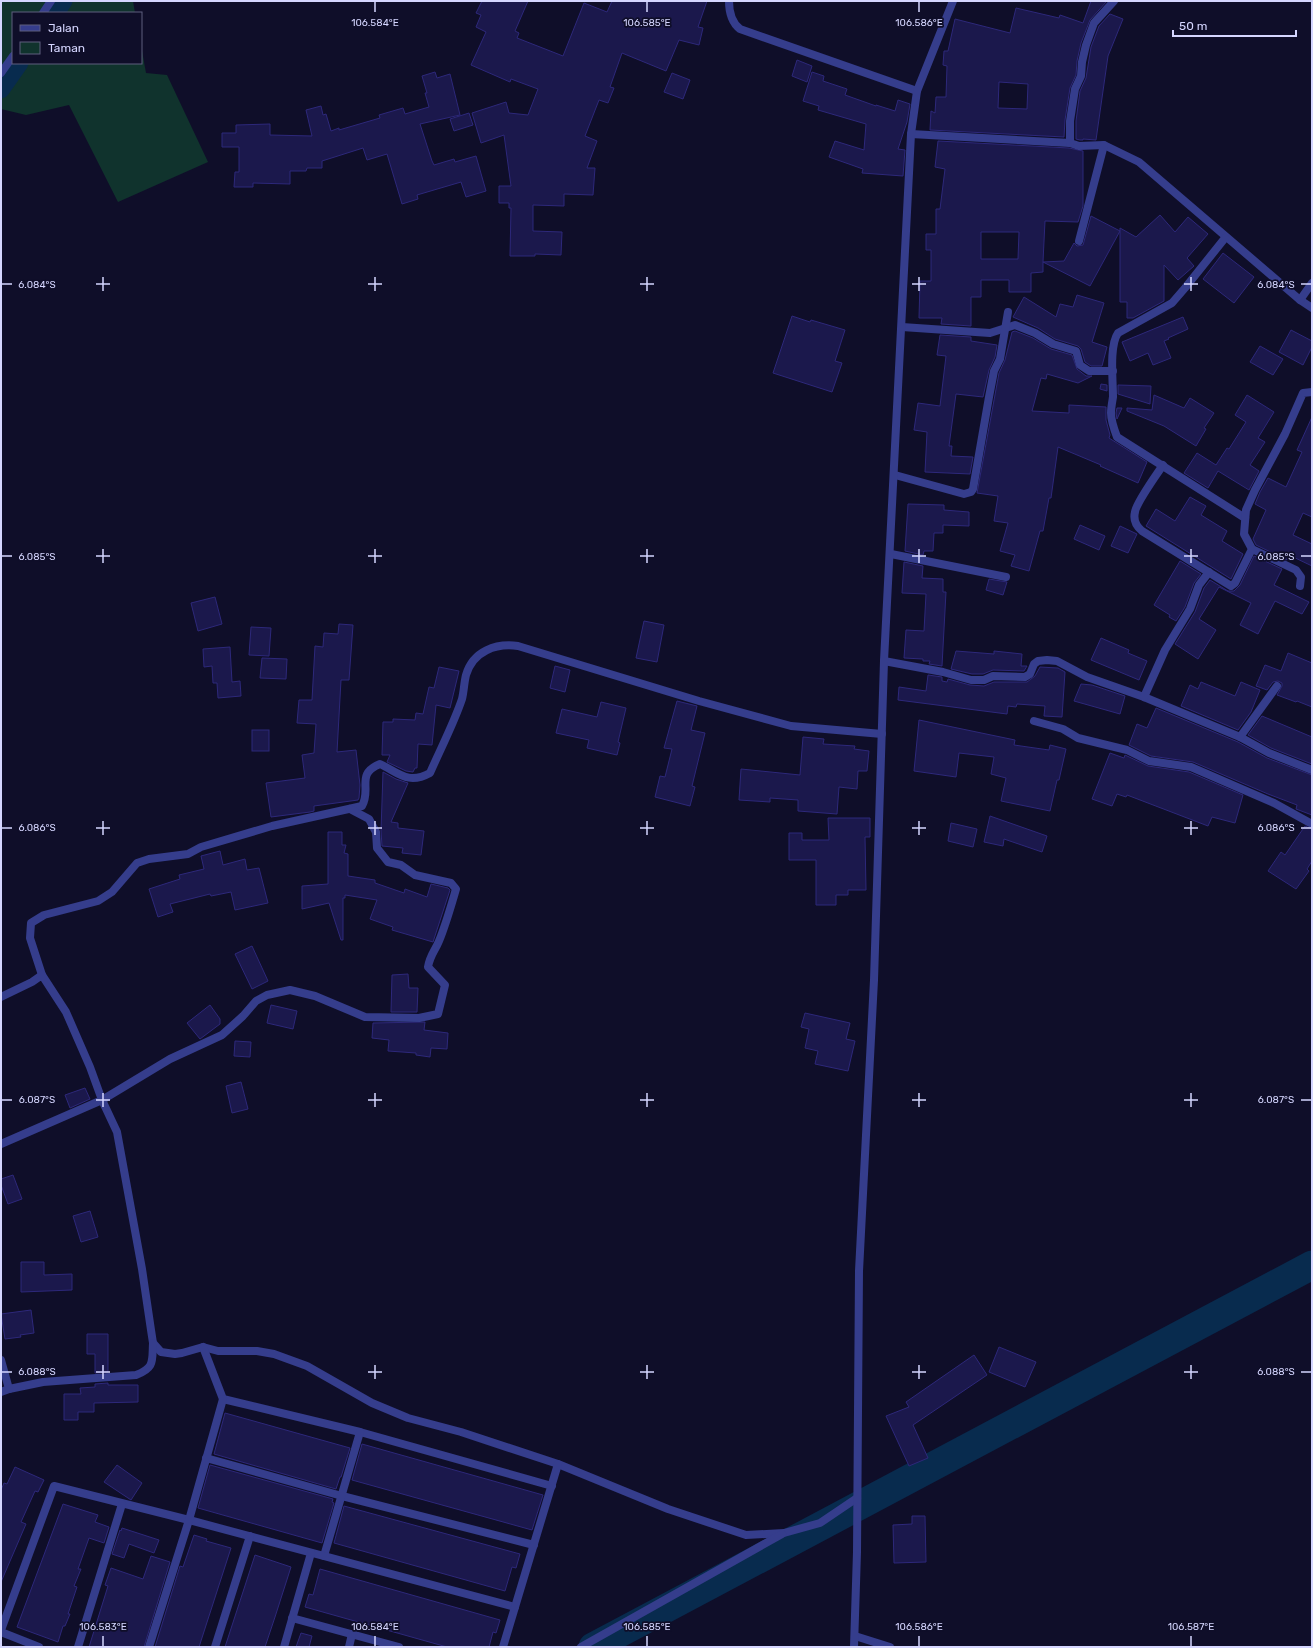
<svg xmlns="http://www.w3.org/2000/svg" width="1313" height="1648" font-family="Rubik,sans-serif">
<rect width="100%" height="100%" fill="#0f0e29"/>
<!-- green -->
<polygon fill="#10332d" points="1,1 133,1 135,13 13,13 13,63 141,63 141,45 146,73 167,75 208,162 118,202 69,105 26,115 1,109"/>
<g fill="none" stroke-linecap="round" stroke-linejoin="round">
<!-- canal -->
<g stroke="#082b4e" stroke-width="17">
<polyline points="56,13 64,1"/>
<polyline points="1,90 20,63"/>
</g>
<!-- river -->
<polyline stroke="#082b4e" stroke-width="29" points="593,1647 1312,1265"/>
</g>
<!-- building -->
<g fill="#1b184c" stroke="#2d287a" fill-rule="evenodd">
<polygon points="482,1 528,1 515,31 519,33 517,38 563,56 584,3 607,12 612,1 707,1 698,27 703,28 699,45 679,40 666,71 622,53 610,87 614,88 608,103 599,100 585,136 597,141 587,168 595,168 593,195 564,194 564,206 533,205 533,231 562,232 561,255 535,254 535,256 510,256 511,208 509,208 509,203 499,203 499,186 511,186 504,135 481,143 472,113 506,102 509,113 528,115 538,89 511,79 510,82 471,65 486,32 476,27 481,15 476,13"/>
<path d="M 1091,1 L 1107,1 L 1090,20 L 1081,43 L 1077,61 L 1076,75 L 1070,88 L 1065,120 L 1064,137 L 930,130 L 931,111 L 935,113 L 936,97 L 946,97 L 947,66 L 943,65 L 944,51 L 948,51 L 955,19 L 1010,33 L 1016,8 L 1059,18 L 1060,15 L 1083,23 ZM 999,82 L 1028,84 L 1027,109 L 998,108 Z"/>
<polygon points="1110,14 1123,19 1108,56 1096,140 1083,139 1083,140 1080,140 1076,139 1076,121 1080,91 1086,78 1091,47 1099,26"/>
<polygon points="797,60 812,66 807,82 792,76"/>
<polygon points="435,72 437,78 450,74 460,115 420,124 432,161 434,165 454,159 455,162 476,156 486,191 466,197 461,182 417,195 418,199 402,204 387,154 367,160 363,148 322,161 322,168 307,168 306,171 290,171 290,184 253,183 253,187 234,187 235,172 239,172 239,147 222,147 222,133 236,133 236,125 270,124 270,135 312,136 306,110 321,106 323,115 326,114 331,131 339,128 339,130 380,118 379,115 403,108 405,114 429,107 425,93 427,93 422,76"/>
<polygon points="812,72 824,76 823,81 847,89 845,95 876,106 876,105 895,111 898,100 910,104 907,122 898,149 905,150 903,176 862,173 863,169 829,157 835,141 864,150 866,124 818,110 819,106 803,101"/>
<polygon points="672,73 690,80 683,99 664,92"/>
<polygon points="469,113 473,125 454,131 450,119"/>
<path d="M 938,141 L 1069,148 L 1083,151 L 1083,206 L 1078,222 L 1045,221 L 1043,262 L 1064,261 L 1074,243 L 1077,246 L 1083,245 L 1091,216 L 1120,231 L 1090,286 L 1043,262 L 1043,272 L 1031,273 L 1031,292 L 1009,292 L 1009,280 L 981,280 L 981,297 L 971,297 L 971,326 L 941,324 L 942,318 L 919,318 L 920,281 L 931,281 L 931,250 L 926,250 L 926,234 L 936,234 L 936,209 L 940,209 L 945,169 L 935,167 ZM 981,232 L 1019,232 L 1018,259 L 981,259 Z"/>
<polygon points="1160,215 1175,232 1188,217 1208,234 1187,258 1194,266 1178,280 1164,265 1164,301 1133,318 1127,318 1127,302 1120,302 1120,228 1136,237"/>
<polygon points="1223,253 1254,277 1234,303 1203,279"/>
<polygon points="1077,295 1104,303 1092,342 1107,347 1102,366 1091,366 1085,362 1081,349 1078,346 1055,339 1038,328 1013,317 1024,297 1056,317 1060,304 1073,307"/>
<polygon points="792,316 810,322 811,320 845,330 835,361 842,363 832,392 773,373"/>
<polygon points="1183,317 1188,329 1168,338 1169,339 1164,341 1171,358 1153,365 1148,353 1130,361 1122,342"/>
<polygon points="1291,330 1312,341 1312,347 1303,365 1279,352"/>
<polygon points="1015,331 1033,338 1051,349 1072,355 1077,369 1086,376 1092,376 1078,383 1047,374 1046,379 1041,378 1032,411 1069,413 1069,405 1106,407 1106,420 1110,435 1109,438 1147,462 1138,483 1100,466 1101,465 1058,447 1051,498 1049,498 1043,531 1040,531 1029,571 1011,566 1015,555 1000,551 1008,523 994,521 998,496 977,493 999,373 1005,360 1012,332"/>
<polygon points="940,335 971,337 971,341 997,345 995,357 989,370 983,397 956,394 949,446 952,446 951,456 973,457 970,474 925,472 927,432 914,430 918,403 940,406 946,356 937,355"/>
<polygon points="1260,346 1283,359 1273,375 1250,362"/>
<polygon points="1101,384 1107,385 1107,391 1100,389"/>
<polygon points="1118,385 1151,386 1150,404 1118,394"/>
<polygon points="1154,395 1184,408 1190,398 1214,413 1204,428 1206,429 1196,446 1164,426 1127,411 1127,408 1152,410"/>
<polygon points="1247,395 1274,412 1258,438 1265,442 1250,465 1259,471 1249,490 1218,471 1208,488 1184,473 1197,453 1216,465 1227,448 1229,449 1246,422 1235,415"/>
<polygon points="1117,408 1122,408 1117,419 1116,413"/>
<polygon points="1312,417 1312,517 1303,513 1293,535 1312,544 1312,566 1289,555 1287,560 1256,545 1253,539 1266,510 1255,504 1260,492 1268,478 1286,487 1302,452 1297,450"/>
<polygon points="1190,497 1206,506 1201,515 1227,531 1222,541 1243,554 1231,579 1146,526 1156,509 1175,521"/>
<polygon points="908,504 944,505 944,510 969,512 969,526 943,525 943,533 934,533 933,551 924,551 923,555 905,551"/>
<polygon points="1080,525 1105,536 1099,550 1074,539"/>
<polygon points="1120,526 1137,534 1128,553 1111,546"/>
<polygon points="1254,556 1282,569 1274,585 1309,602 1302,614 1275,601 1258,634 1240,625 1251,603 1219,587 1199,619 1216,630 1198,659 1175,644 1195,612 1204,588 1210,580 1228,591 1234,591 1240,585"/>
<polygon points="1180,561 1201,574 1194,583 1185,607 1176,621 1169,617 1170,615 1154,605"/>
<polygon points="904,562 923,566 922,578 943,579 943,592 946,592 942,666 929,664 930,661 923,661 923,659 904,658 906,630 924,631 926,594 902,593"/>
<polygon points="989,579 1007,582 1003,595 986,590"/>
<polygon points="215,597 222,624 198,631 191,603"/>
<polygon points="644,621 664,625 657,662 636,658"/>
<polygon points="339,624 353,625 349,680 341,680 337,752 356,750 360,785 359,798 358,800 314,806 314,811 310,812 271,817 266,783 305,778 302,755 314,753 316,724 297,723 299,700 312,700 315,646 323,647 324,633 338,634"/>
<polygon points="251,627 271,628 269,656 249,655"/>
<polygon points="1101,638 1129,650 1128,653 1147,661 1139,680 1091,660"/>
<polygon points="230,647 232,682 240,681 241,696 218,698 217,683 213,683 212,666 204,667 203,649"/>
<polygon points="956,651 994,654 994,651 1022,654 1021,666 1027,666 1024,671 993,670 983,674 972,674 951,669"/>
<polygon points="1288,653 1312,663 1312,707 1297,701 1296,702 1277,695 1282,686 1282,683 1278,681 1273,682 1267,690 1256,686 1265,665 1281,671"/>
<polygon points="262,658 287,659 286,679 260,678"/>
<polygon points="555,666 570,670 565,692 550,688"/>
<polygon points="439,667 459,671 450,708 436,705 432,745 418,744 417,768 415,768 413,772 406,771 387,762 390,755 382,755 383,722 393,722 393,719 415,720 416,713 423,714 429,687 434,688"/>
<polygon points="1040,667 1058,668 1065,672 1062,717 1044,716 1045,706 1017,704 1016,707 1008,706 1007,714 898,700 899,687 926,691 928,675 942,677 942,681 947,682 948,679 970,685 984,686 994,682 1027,682 1035,676"/>
<polygon points="1201,682 1235,696 1241,682 1260,690 1251,712 1238,730 1181,706 1190,685 1198,689"/>
<polygon points="1081,684 1092,685 1125,696 1120,714 1074,701"/>
<polygon points="677,701 697,706 691,730 705,733 692,786 695,787 690,806 655,797 660,776 665,777 672,749 664,748"/>
<polygon points="601,702 626,708 618,742 620,743 617,755 587,748 589,740 556,733 562,709 597,717"/>
<polygon points="1156,708 1238,742 1267,758 1312,775 1312,815 1296,809 1297,805 1268,794 1193,762 1151,756 1129,745 1137,724 1147,728"/>
<polygon points="1262,716 1312,737 1312,764 1271,748 1248,735"/>
<polygon points="919,720 1015,740 1014,745 1049,750 1050,745 1066,749 1059,780 1057,780 1050,811 1001,801 1006,778 991,774 994,757 959,753 956,777 914,771"/>
<rect x="252" y="730" width="17" height="21"/>
<polygon points="803,737 824,739 823,744 855,746 854,749 869,751 867,771 858,771 857,789 839,787 837,814 798,811 798,800 770,798 770,802 739,800 741,769 800,775"/>
<polygon points="1110,753 1124,758 1125,755 1148,766 1189,772 1243,795 1235,823 1212,817 1208,826 1127,795 1126,797 1117,794 1112,806 1092,799"/>
<polygon points="383,772 396,779 408,783 391,822 398,823 398,828 424,831 421,855 402,853 403,848 382,846 381,831"/>
<polygon points="990,816 1047,836 1042,852 1004,839 1003,846 984,842"/>
<polygon points="828,818 870,818 870,837 865,837 866,890 848,890 848,895 836,895 836,905 816,905 816,860 789,860 789,833 802,833 802,840 829,840"/>
<polygon points="951,823 977,829 973,847 948,841"/>
<polygon points="1305,826 1312,829 1312,861 1307,869 1309,871 1296,889 1268,871 1281,852 1285,855"/>
<polygon points="328,832 342,832 342,845 346,845 344,853 348,854 348,876 375,880 375,883 404,893 405,889 427,897 431,884 448,888 450,890 433,942 392,930 393,927 370,919 377,900 345,895 345,898 343,898 343,940 341,940 329,903 302,909 302,886 328,884"/>
<polygon points="220,851 223,865 245,859 247,870 259,868 268,903 235,910 231,892 211,896 210,894 170,904 173,912 158,917 149,889 180,879 179,875 204,869 201,856"/>
<polygon points="252,946 268,981 252,989 235,954"/>
<polygon points="408,974 409,988 418,988 417,1012 391,1012 392,975"/>
<polygon points="210,1005 220,1019 220,1024 200,1039 187,1023"/>
<polygon points="271,1005 297,1011 293,1029 267,1023"/>
<polygon points="805,1013 850,1023 846,1039 855,1041 848,1071 815,1064 818,1051 805,1048 809,1029 801,1027"/>
<polygon points="425,1022 424,1030 448,1033 447,1049 431,1048 430,1057 416,1055 416,1053 388,1051 389,1040 372,1038 373,1023"/>
<polygon points="235,1041 251,1042 250,1057 234,1056"/>
<polygon points="241,1082 248,1109 232,1113 226,1086"/>
<polygon points="85,1088 90,1099 70,1108 65,1095"/>
<polygon points="13,1175 22,1199 8,1204 1,1185 1,1179"/>
<polygon points="90,1211 98,1237 81,1242 73,1216"/>
<polygon points="21,1262 44,1262 44,1275 72,1274 72,1290 21,1292"/>
<polygon points="31,1310 34,1333 20,1335 21,1337 5,1339 1,1314"/>
<polygon points="87,1334 108,1334 108,1372 95,1373 95,1354 87,1354"/>
<polygon points="999,1347 1036,1362 1025,1387 989,1372"/>
<polygon points="974,1355 987,1375 913,1425 928,1458 909,1466 886,1416 909,1407 906,1402"/>
<polygon points="108,1383 108,1385 138,1385 138,1402 94,1403 94,1412 78,1412 78,1420 64,1420 64,1394 81,1394 80,1388 95,1387 95,1384"/>
<polygon points="225,1413 350,1448 341,1477 340,1477 336,1489 214,1454"/>
<polygon points="362,1444 543,1495 532,1530 352,1480"/>
<polygon points="117,1465 142,1483 131,1500 104,1482"/>
<polygon points="210,1465 333,1499 332,1502 334,1503 322,1543 198,1508"/>
<polygon points="15,1467 44,1480 38,1492 35,1491 21,1522 26,1524 1,1582 1,1490 4,1483 7,1484"/>
<polygon points="63,1504 98,1515 95,1522 109,1527 104,1543 89,1538 78,1569 81,1569 74,1586 77,1587 68,1614 70,1614 65,1626 63,1626 58,1642 17,1627"/>
<polygon points="344,1506 520,1554 516,1568 512,1567 505,1591 334,1543"/>
<polygon points="912,1516 925,1516 926,1562 894,1563 893,1525 912,1524"/>
<polygon points="122,1528 159,1540 154,1553 129,1544 124,1558 112,1554 120,1530 121,1531"/>
<polygon points="194,1535 207,1539 206,1541 231,1548 199,1647 155,1647 180,1566 183,1567"/>
<polygon points="255,1555 291,1567 275,1617 265,1647 225,1647"/>
<polygon points="151,1556 170,1562 144,1647 89,1647 108,1586 105,1585 111,1568 143,1579"/>
<polygon points="320,1569 500,1620 496,1633 493,1632 489,1647 447,1647 305,1607 309,1594 313,1595"/>
<polygon points="301,1633 312,1636 309,1647 296,1647"/>
</g>
<g fill="none" stroke-linecap="round" stroke-linejoin="round">
<!-- service -->
<polyline stroke="#353d8c" stroke-width="8" points="855,1636 890,1647"/>
<!-- minor -->
<g stroke="#353d8c" stroke-width="8">
<path d="M 729,1 C 729,12 731,22 740,29 L 917,91"/>
<polyline points="43,13 51,1"/>
<polyline points="1,73 13,56"/>
<polyline points="911,134 1070,143 1079,146 1104,145 1139,162 1300,300 1312,308"/>
<polyline points="1070,143 1070,121 1075,89 1081,76 1082,62 1086,45 1094,23 1114,1"/>
<path d="M 1225,238 L 1185,288 L 1172,303 L 1118,333 C 1109,346 1113,380 1113,397 C 1112,403 1111,408 1111,413 C 1111,421 1114,429 1117,437 L 1245,518"/>
<polyline points="1079,241 1104,145"/>
<polyline points="1300,300 1312,283"/>
<polyline points="902,327 990,333 1015,325 1035,333 1053,344 1076,351 1080,365 1089,371 1113,371"/>
<path d="M 1163,465 C 1157,474 1136,503 1135,512 C 1133,520 1136,526 1142,531 L 1231,586 L 1235,583 L 1252,549 L 1244,534 L 1246,510 L 1255,490 L 1285,434 L 1303,393 L 1312,392"/>
<polyline points="895,475 964,494 971,492 973,489 989,397 994,371 1000,359 1008,312"/>
<polyline points="1252,549 1296,570 1301,577 1300,586"/>
<polyline points="891,554 1006,577"/>
<polyline points="884,661 943,672 971,680 984,680 993,676 1025,677 1030,674 1034,664 1038,661 1047,660 1057,661 1087,677 1144,697 1240,737 1269,753 1312,770"/>
<polyline points="1144,697 1165,650 1190,609 1199,585 1209,572"/>
<polyline points="1034,721 1063,729 1078,738 1127,750 1149,761 1191,767 1274,803 1312,824"/>
<polyline points="1240,737 1277,686"/>
<path d="M 42,975 L 30,938 L 31,923 L 44,915 L 98,901 L 112,892 L 137,863 L 149,859 L 188,854 L 201,847 L 272,826 L 362,806 C 372,789 355,774 380,764 C 399,773 408,785 430,773 C 440,750 454,723 462,699 C 464,691 464,683 466,675 C 473,651 496,643 518,646 L 699,701 L 791,726 L 882,734"/>
<polyline points="1,997 32,982 42,975 66,1012 90,1067 102,1100 117,1132 142,1269 151,1330 153,1343 161,1352 175,1354 182,1353 203,1347 218,1351 257,1351 274,1354 307,1366 372,1403 408,1418 461,1432 558,1464 668,1509 746,1535 784,1533 820,1523 857,1498"/>
<path d="M 1,1144 L 102,1100 L 170,1059 L 222,1035 L 243,1016 L 256,1001 L 267,995 L 290,990 L 315,996 L 365,1017 L 419,1018 L 438,1014 L 445,985 L 428,967 C 430,955 435,951 439,941 C 446,924 451,906 456,889 L 451,883 L 415,875 L 401,865 L 388,862 L 377,848 L 376,832 L 369,819 L 350,809"/>
<polyline points="203,1347 223,1399 360,1432 552,1486"/>
<polyline points="1,1360 9,1389 1,1392"/>
<path d="M 9,1389 L 43,1382 L 136,1375 C 155,1368 152,1361 153,1343"/>
<polyline points="206,1458 342,1496 534,1545"/>
<polyline points="324,1556 360,1432"/>
<polyline points="292,1618 399,1647"/>
<polyline points="1,1630 54,1486 189,1520 515,1607"/>
<polyline points="1,1632 39,1647"/>
<polyline points="78,1647 122,1504"/>
<polyline points="149,1647 189,1520 223,1399"/>
<polyline points="215,1647 250,1536"/>
<polyline points="284,1647 311,1553"/>
<polyline points="349,1647 352,1634"/>
<polyline points="503,1647 558,1464"/>
<polyline points="581,1647 782,1534"/>
</g>
<!-- tertiary -->
<polyline stroke="#353d8c" stroke-width="8" points="854,1647 857,1552 859,1271 874,980 884,661 911,134 917,91 953,1"/>
</g>
<!-- ticks -->
<path fill="none" stroke="#d5d6ff" stroke-width="1.5" d="M 375,2 L 375,12M 647,2 L 647,12M 919,2 L 919,12M 103,277 L 103,291M 375,277 L 375,291M 647,277 L 647,291M 919,277 L 919,291M 1191,277 L 1191,291M 2,284 L 12,284M 96,284 L 110,284M 368,284 L 382,284M 640,284 L 654,284M 912,284 L 926,284M 1184,284 L 1198,284M 1301,284 L 1311,284M 103,549 L 103,563M 375,549 L 375,563M 647,549 L 647,563M 919,549 L 919,563M 1191,549 L 1191,563M 2,556 L 12,556M 96,556 L 110,556M 368,556 L 382,556M 640,556 L 654,556M 912,556 L 926,556M 1184,556 L 1198,556M 1301,556 L 1311,556M 103,821 L 103,835M 375,821 L 375,835M 647,821 L 647,835M 919,821 L 919,835M 1191,821 L 1191,835M 2,828 L 12,828M 96,828 L 110,828M 368,828 L 382,828M 640,828 L 654,828M 912,828 L 926,828M 1184,828 L 1198,828M 1301,828 L 1311,828M 103,1093 L 103,1107M 375,1093 L 375,1107M 647,1093 L 647,1107M 919,1093 L 919,1107M 1191,1093 L 1191,1107M 2,1100 L 12,1100M 96,1100 L 110,1100M 368,1100 L 382,1100M 640,1100 L 654,1100M 912,1100 L 926,1100M 1184,1100 L 1198,1100M 1301,1100 L 1311,1100M 103,1365 L 103,1379M 375,1365 L 375,1379M 647,1365 L 647,1379M 919,1365 L 919,1379M 1191,1365 L 1191,1379M 2,1372 L 12,1372M 96,1372 L 110,1372M 368,1372 L 382,1372M 640,1372 L 654,1372M 912,1372 L 926,1372M 1184,1372 L 1198,1372M 1301,1372 L 1311,1372M 103,1636 L 103,1646M 375,1636 L 375,1646M 647,1636 L 647,1646M 919,1636 L 919,1646M 1191,1636 L 1191,1646"/>
<g font-size="10" text-anchor="middle" fill="#d5d6ff" stroke="#0f0e29" stroke-width="3.5" stroke-linejoin="round" paint-order="stroke">
<text x="375" y="26">106.584°E</text>
<text x="647" y="26">106.585°E</text>
<text x="919" y="26">106.586°E</text>
<text x="37" y="288">6.084°S</text>
<text x="1276" y="288">6.084°S</text>
<text x="37" y="560">6.085°S</text>
<text x="1276" y="560">6.085°S</text>
<text x="37" y="831">6.086°S</text>
<text x="1276" y="831">6.086°S</text>
<text x="37" y="1103">6.087°S</text>
<text x="1276" y="1103">6.087°S</text>
<text x="37" y="1375">6.088°S</text>
<text x="1276" y="1375">6.088°S</text>
<text x="103" y="1630">106.583°E</text>
<text x="375" y="1630">106.584°E</text>
<text x="647" y="1630">106.585°E</text>
<text x="919" y="1630">106.586°E</text>
<text x="1191" y="1630">106.587°E</text>
</g>
<!-- border -->
<rect width="1313" height="1648" fill="none" stroke="#d5d6ff" stroke-width="4"/>
<!-- legend -->
<rect x="12" y="12" width="130" height="52" fill="#0f0e29" stroke="#5e5e7f"/>
<rect x="20" y="25" width="20" height="6" fill="#353d8c" stroke="#5e5e7f"/>
<text x="48" y="32" font-size="12" fill="#d5d6ff">Jalan</text>
<rect x="20" y="42" width="20" height="12" fill="#10332d" stroke="#5e5e7f"/>
<text x="48" y="52" font-size="12" fill="#d5d6ff">Taman</text>
<!-- scale -->
<path d="M1173 30v6h123v-6" fill="none" stroke="#d5d6ff" stroke-width="2"/>
<text x="1179" y="30" font-size="12" fill="#d5d6ff" stroke="#0f0e29" stroke-width="3" paint-order="stroke">50 m</text>
</svg>
